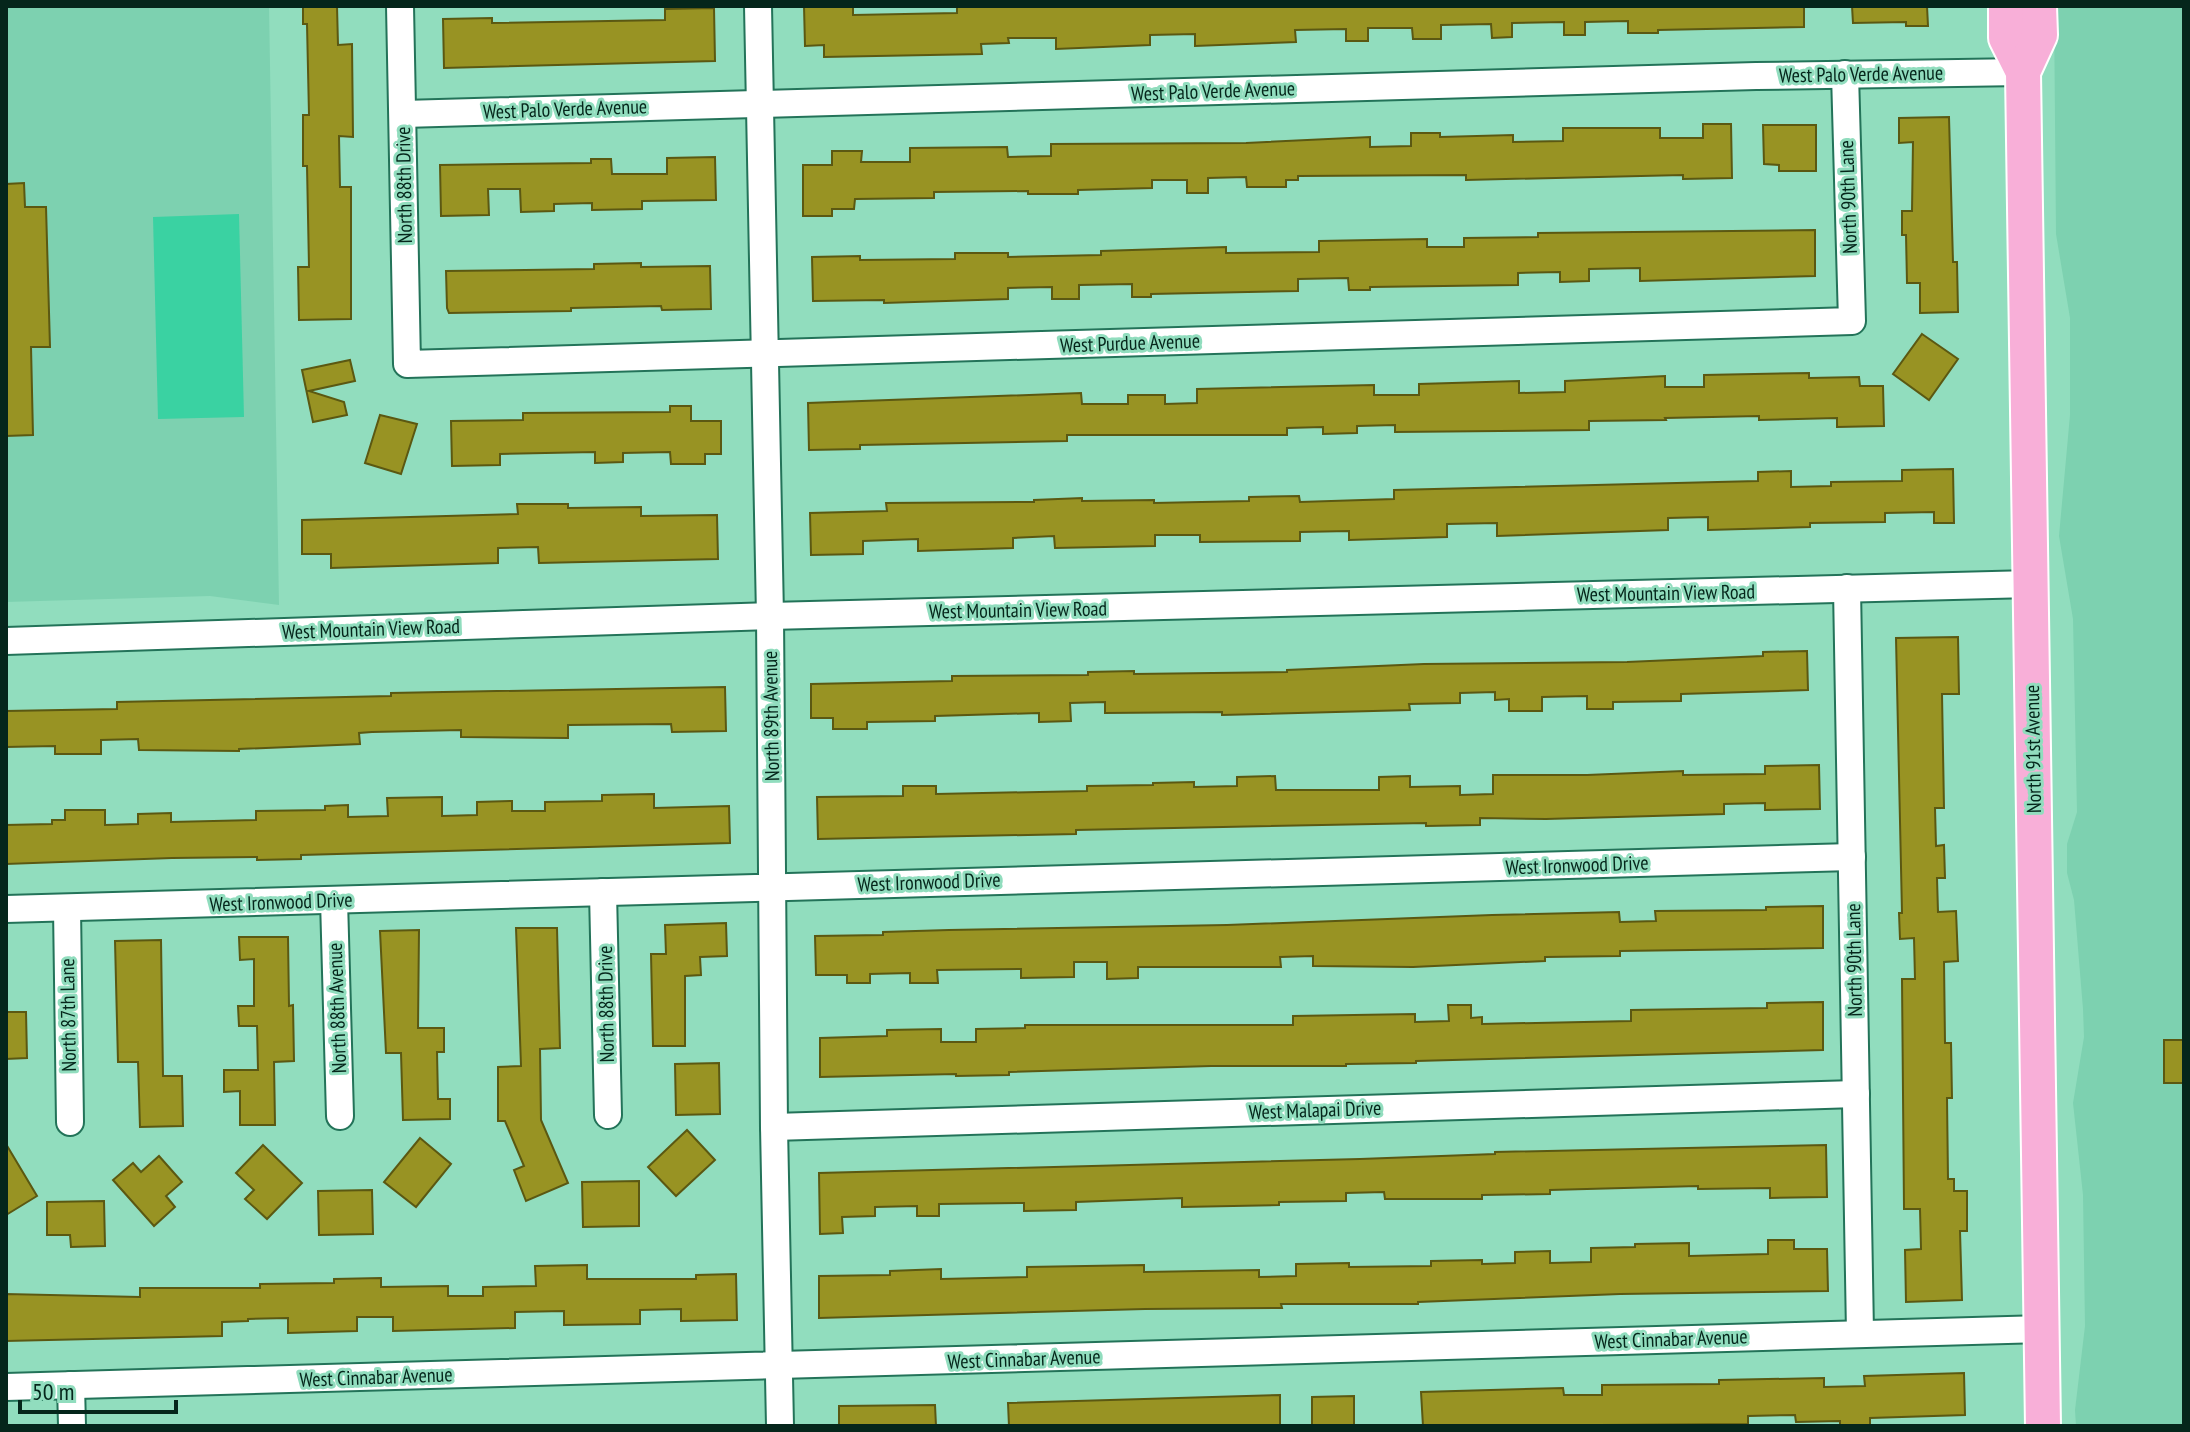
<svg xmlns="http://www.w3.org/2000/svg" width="2190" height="1432" font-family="'PT Sans Narrow',sans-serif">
<rect width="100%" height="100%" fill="#91ddbe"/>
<!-- built -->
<g fill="#7dd1b0">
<polygon points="6,6 269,6 279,605 210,596 6,602"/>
<polygon points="2054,6 2184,6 2184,1426 2076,1426 2075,1410 2085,1326 2083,1195 2073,1103 2084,1037 2083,1009 2074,900 2067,873 2067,844 2077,812 2073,619 2059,536 2070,415 2070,318 2056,234"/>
</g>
<!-- garden -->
<polygon fill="#3ad2a2" points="239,214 244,417 158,419 153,217"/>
<!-- building -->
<g fill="#989323" stroke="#5b5812" stroke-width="2">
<polygon points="303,6 337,6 338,45 352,44 353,137 339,136 340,187 351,187 351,319 299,320 298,267 309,267 307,166 303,166 303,115 309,115 307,24 303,24"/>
<polygon points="804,6 853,6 853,15 957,13 957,6 1804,6 1804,27 1658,30 1658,33 1628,33 1628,21 1585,22 1585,35 1564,35 1564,22 1512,23 1512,37 1492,38 1491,24 1441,25 1441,39 1413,39 1412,28 1368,28 1368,41 1346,41 1346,29 1295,30 1296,42 1195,46 1195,34 1150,35 1150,45 1056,49 1056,38 1008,38 1009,43 981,44 982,54 824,57 824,45 805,46"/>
<polygon points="1852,6 1927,6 1928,26 1906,26 1906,22 1853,23"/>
<polygon points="714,8 715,61 444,68 443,19 492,18 492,23 665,20 665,9"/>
<polygon points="1949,117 1953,262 1957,262 1958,312 1920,313 1920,283 1907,283 1906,235 1902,235 1902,211 1912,211 1913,142 1899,143 1899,118"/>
<polygon points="1703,124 1731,124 1732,178 1683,179 1683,175 1466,180 1466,175 1298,176 1298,180 1286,180 1286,187 1247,187 1246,177 1208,178 1208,193 1187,193 1187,180 1152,180 1152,188 1078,190 1078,194 1028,194 1028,191 934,192 934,198 855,199 854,209 832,209 832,216 803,216 803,165 832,165 832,151 862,151 861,162 910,162 910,148 1007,147 1008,157 1051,156 1051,144 1246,143 1370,137 1370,147 1411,146 1411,133 1440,133 1440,137 1513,135 1513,142 1563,141 1563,128 1660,128 1660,138 1703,138"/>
<polygon points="1763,125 1816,125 1816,171 1779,171 1779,165 1764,164"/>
<polygon points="715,157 716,200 642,201 642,209 592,210 592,203 554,204 554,211 521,212 520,189 488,189 489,215 441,216 440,165 591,163 591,159 611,159 612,174 667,174 667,158"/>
<polygon points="24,183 25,207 46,207 50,347 31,347 33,435 6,436 6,184"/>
<polygon points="1815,230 1815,276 1640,281 1640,268 1589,269 1589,281 1560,282 1560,272 1518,273 1518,285 1370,287 1370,290 1349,290 1348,278 1298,279 1298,291 1151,294 1151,297 1132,297 1132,284 1079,285 1079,299 1052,299 1052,287 1008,288 1008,299 884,303 884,300 813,301 812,257 860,256 860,260 955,259 955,253 1008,253 1008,257 1101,255 1101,251 1226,247 1226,253 1319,252 1319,241 1427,239 1427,247 1464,247 1464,238 1538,237 1538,233"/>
<polygon points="641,263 641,267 710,266 711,309 662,310 661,306 571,308 571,311 449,313 447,308 446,271 594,269 594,264"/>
<polygon points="1922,334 1958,359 1929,400 1893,374"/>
<polygon points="350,360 355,381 309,391 344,402 347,415 313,422 302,370"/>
<polygon points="1809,373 1809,378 1859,377 1860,386 1883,386 1884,426 1837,427 1837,418 1759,420 1759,416 1665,418 1666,420 1589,421 1589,430 1395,432 1395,425 1357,426 1357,433 1323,434 1323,427 1287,428 1287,435 1067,435 1067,441 860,445 860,449 809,450 808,403 1081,393 1082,404 1128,404 1128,395 1165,395 1165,404 1197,403 1197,389 1374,385 1374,395 1419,395 1419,384 1519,381 1519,393 1565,392 1565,381 1665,376 1665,387 1704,387 1704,375"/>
<polygon points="670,406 691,406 691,421 721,421 721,454 705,454 705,464 671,464 670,452 623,453 623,462 595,463 595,452 500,454 500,465 452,466 451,421 523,420 523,413 670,412"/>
<polygon points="380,415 417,424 401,474 365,463"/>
<polygon points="1953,469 1954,523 1934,523 1934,512 1885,513 1885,522 1810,523 1810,527 1708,530 1708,517 1668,518 1668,530 1497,536 1497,523 1447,524 1447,537 1349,540 1349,531 1300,532 1300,541 1200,542 1200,535 1155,535 1155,546 1055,548 1054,536 1013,538 1013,548 918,551 918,539 863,541 863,554 811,555 810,513 887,511 886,503 1034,502 1034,500 1082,498 1082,501 1154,500 1154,503 1249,501 1249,497 1299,496 1300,502 1394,499 1394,490 1758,481 1758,472 1791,471 1791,487 1831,486 1831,482 1902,481 1902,470"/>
<polygon points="517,504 568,504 568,508 641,507 641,516 717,515 718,559 539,563 538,547 498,548 498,563 331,568 331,554 302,554 302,520 518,514"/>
<polygon points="1958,637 1959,694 1942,694 1944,808 1935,808 1936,846 1944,845 1945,878 1937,878 1938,912 1956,911 1958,961 1944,962 1945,1043 1951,1043 1952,1098 1947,1098 1948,1179 1954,1179 1954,1191 1967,1191 1967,1231 1960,1231 1962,1300 1906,1302 1905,1250 1921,1249 1920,1209 1904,1209 1902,979 1915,979 1914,938 1900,939 1899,913 1902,913 1896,638"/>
<polygon points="1807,651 1808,690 1681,694 1681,701 1613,702 1613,709 1587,709 1587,696 1542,697 1542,711 1509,711 1509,699 1495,700 1495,692 1460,693 1460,703 1409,704 1410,710 1222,715 1222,712 1105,713 1105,702 1070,703 1071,721 1039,722 1039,713 935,716 935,721 867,722 867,729 833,729 833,718 811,718 811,684 952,681 952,676 1088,675 1088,672 1134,671 1134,674 1287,672 1287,670 1424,664 1627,662 1763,656 1763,652"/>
<polygon points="725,687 726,731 672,732 671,724 568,725 568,738 461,737 461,730 372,732 359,733 360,744 239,749 239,751 139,750 138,739 101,740 101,754 55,754 55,746 6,747 6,711 117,709 117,702 391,696 391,693"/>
<polygon points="1819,765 1820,809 1765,810 1765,803 1724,804 1724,814 1546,819 1480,818 1480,825 1426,826 1426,823 1076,830 1076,834 818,839 817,797 903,796 903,786 936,786 936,794 1087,791 1087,786 1153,785 1153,783 1194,782 1194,787 1237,786 1237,777 1275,776 1276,790 1379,790 1379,777 1410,776 1410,787 1460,786 1460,795 1493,794 1493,775 1587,775 1683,771 1683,775 1765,774 1765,766"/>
<polygon points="654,794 654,808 729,806 730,843 301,855 301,859 257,860 257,857 172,858 6,864 6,825 52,824 52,820 65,820 65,810 105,810 105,825 138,824 138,814 171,813 171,822 256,820 256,811 325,810 325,806 348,805 348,817 388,816 387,798 442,797 442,816 477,815 477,802 512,801 512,811 545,811 545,802 602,801 602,795"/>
<polygon points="1823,906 1823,948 1620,951 1620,956 1545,957 1545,961 1413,967 1313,966 1313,956 1280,957 1281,967 1138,967 1138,978 1107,979 1107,962 1074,962 1074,977 1021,978 1021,969 937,970 938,983 910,983 910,973 870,974 870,983 847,983 847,975 816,975 815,936 883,935 883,932 949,930 1227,925 1492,915 1619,912 1620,922 1656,921 1655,911 1766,910 1766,907"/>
<polygon points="726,923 727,956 700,957 701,975 685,976 685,1046 653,1046 651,954 666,954 665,925"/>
<polygon points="516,928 557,928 560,1048 540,1049 541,1120 568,1183 526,1201 514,1170 524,1166 505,1121 498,1121 498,1067 521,1066"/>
<polygon points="419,930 418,1028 444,1028 444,1052 437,1052 438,1099 450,1099 450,1119 403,1120 401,1053 386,1053 380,931"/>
<polygon points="239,937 288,937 289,1006 293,1005 294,1061 274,1062 275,1125 240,1125 240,1091 224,1092 224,1070 258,1070 257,1026 239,1026 238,1006 254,1006 254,959 240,960"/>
<polygon points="161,940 163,1076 182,1076 183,1126 140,1127 138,1062 118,1062 115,941"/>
<polygon points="1823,1002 1823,1050 1416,1061 1416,1063 1346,1064 1346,1066 1211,1066 1009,1072 1009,1075 956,1076 956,1074 820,1077 820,1038 887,1036 887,1030 941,1029 941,1042 976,1042 976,1029 1025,1028 1025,1025 1293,1025 1293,1016 1415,1014 1415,1022 1449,1021 1448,1005 1471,1005 1471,1018 1482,1017 1482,1024 1631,1021 1631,1010 1767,1008 1767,1003"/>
<polygon points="6,1012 26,1012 27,1058 6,1059"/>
<rect x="2164" y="1040" width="20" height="43"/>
<polygon points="719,1063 720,1114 676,1115 675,1064"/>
<polygon points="687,1130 715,1160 676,1196 648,1167"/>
<polygon points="420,1138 451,1164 416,1207 384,1182"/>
<polygon points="6,1144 37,1196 6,1215"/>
<polygon points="263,1145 302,1183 267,1219 245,1199 254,1190 236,1173"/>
<polygon points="1826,1145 1827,1197 1770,1198 1770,1188 1698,1189 1698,1186 1550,1190 1550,1194 1482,1195 1482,1199 1385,1199 1384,1192 1346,1193 1346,1201 1279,1202 1279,1205 1182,1207 1182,1198 1076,1202 1076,1210 1024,1211 1024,1203 939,1204 939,1216 917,1216 917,1206 875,1207 875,1216 842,1217 843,1233 820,1234 819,1173 1360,1159 1495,1154 1495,1152"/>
<polygon points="159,1156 182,1182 166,1196 175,1207 154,1226 113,1180 133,1163 141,1172"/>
<polygon points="639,1181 639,1226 583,1227 582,1182"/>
<polygon points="372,1190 373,1234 319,1235 318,1191"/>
<polygon points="104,1201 105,1246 71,1247 70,1235 47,1235 47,1202"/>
<polygon points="1768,1240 1794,1240 1794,1249 1827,1249 1828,1291 1620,1294 1418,1302 1418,1304 1281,1304 1282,1308 1145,1309 819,1318 819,1276 890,1275 890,1271 941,1269 941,1279 1027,1277 1027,1267 1144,1265 1144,1272 1259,1270 1259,1277 1296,1276 1296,1264 1349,1263 1349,1267 1431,1266 1431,1261 1482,1260 1482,1264 1515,1263 1515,1252 1550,1251 1550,1263 1591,1262 1591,1248 1635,1247 1635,1244 1689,1243 1689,1256 1768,1254"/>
<polygon points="587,1265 587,1279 696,1279 696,1275 736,1274 737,1320 681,1321 681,1309 640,1310 640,1324 564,1325 564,1311 515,1312 515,1328 393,1331 393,1317 357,1317 357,1331 288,1333 288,1318 248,1319 248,1321 222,1322 222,1336 6,1341 6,1294 140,1297 140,1288 260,1288 260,1284 334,1283 334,1279 381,1278 381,1287 448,1286 448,1296 483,1296 483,1287 536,1286 535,1266"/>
<polygon points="1964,1373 1965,1415 1870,1418 1870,1426 1840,1426 1840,1421 1796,1422 1795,1415 1748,1416 1748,1424 1423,1426 1421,1392 1563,1388 1564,1395 1602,1395 1602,1385 1719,1384 1719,1380 1824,1378 1824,1387 1865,1386 1864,1376"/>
<polygon points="1280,1395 1280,1426 1009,1426 1008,1403"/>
<polygon points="1354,1396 1354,1426 1312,1426 1312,1397"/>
<polygon points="935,1405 936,1426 839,1426 839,1406"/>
</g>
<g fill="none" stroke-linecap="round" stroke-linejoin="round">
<!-- minor casing -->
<g stroke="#237359" stroke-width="30">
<g id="minor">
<polyline points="400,6 407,364 1852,321 1845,74"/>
<polyline points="758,6 770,616 774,1127 780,1426"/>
<polyline points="403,114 1756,76 2023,72"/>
<polyline points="1847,588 1860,1333"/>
<polyline points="6,641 770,616 2031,584"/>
<polyline points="603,892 608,1115"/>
<polyline points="334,900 340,1116"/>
<polyline points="67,908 70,1122"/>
<polyline points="6,909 1852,857"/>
<polyline points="774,1127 1856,1094"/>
<polyline points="71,1385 72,1426"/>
<polyline points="6,1387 2042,1329"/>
</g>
</g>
<!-- major casing -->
<g stroke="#fff" stroke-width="38">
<g id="major">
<polyline points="2006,6 2006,38 2023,72"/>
<polyline points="2039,6 2040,35 2023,72 2043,1426"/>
</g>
</g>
<!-- minor -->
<use href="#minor" stroke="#fff" stroke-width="26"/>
<!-- major -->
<use href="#major" stroke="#f8afd8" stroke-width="34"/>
</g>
<g text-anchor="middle" stroke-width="6" stroke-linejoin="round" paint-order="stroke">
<!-- street labels -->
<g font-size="20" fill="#05261b" stroke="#91ddbe">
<text transform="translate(1861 74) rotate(-1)" y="7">West Palo Verde Avenue</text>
<text transform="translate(1213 91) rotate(-2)" y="7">West Palo Verde Avenue</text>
<text transform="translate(565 109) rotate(-2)" y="7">West Palo Verde Avenue</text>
<text transform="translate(404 185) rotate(-91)" y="7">North 88th Drive</text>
<text transform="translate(1848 197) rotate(-92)" y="7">North 90th Lane</text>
<text transform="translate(1130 343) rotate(-2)" y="7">West Purdue Avenue</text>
<text transform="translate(1666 593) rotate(-1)" y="7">West Mountain View Road</text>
<text transform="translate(1018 610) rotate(-1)" y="7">West Mountain View Road</text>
<text transform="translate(371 629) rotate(-2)" y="7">West Mountain View Road</text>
<text transform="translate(771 716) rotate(-91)" y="7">North 89th Avenue</text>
<text transform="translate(2033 749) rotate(-91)" y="7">North 91st Avenue</text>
<text transform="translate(1577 865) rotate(-2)" y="7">West Ironwood Drive</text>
<text transform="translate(929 882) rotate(-2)" y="7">West Ironwood Drive</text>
<text transform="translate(281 902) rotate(-2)" y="7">West Ironwood Drive</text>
<text transform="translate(1854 960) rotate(-91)" y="7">North 90th Lane</text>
<text transform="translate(606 1004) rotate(-91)" y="7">North 88th Drive</text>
<text transform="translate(337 1008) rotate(-92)" y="7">North 88th Avenue</text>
<text transform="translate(68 1015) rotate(-91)" y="7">North 87th Lane</text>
<text transform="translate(1315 1110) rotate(-2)" y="7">West Malapai Drive</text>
<text transform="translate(1671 1339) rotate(-2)" y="7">West Cinnabar Avenue</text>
<text transform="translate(1024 1359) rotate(-2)" y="7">West Cinnabar Avenue</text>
<text transform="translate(376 1377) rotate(-2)" y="7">West Cinnabar Avenue</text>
</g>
</g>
<!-- border -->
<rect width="2190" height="1432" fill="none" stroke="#05261b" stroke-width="16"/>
<!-- scale -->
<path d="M20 1400v12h156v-12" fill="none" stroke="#05261b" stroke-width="4"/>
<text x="32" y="1400" font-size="24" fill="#05261b" stroke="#91ddbe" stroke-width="6" paint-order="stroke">50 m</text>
</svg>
